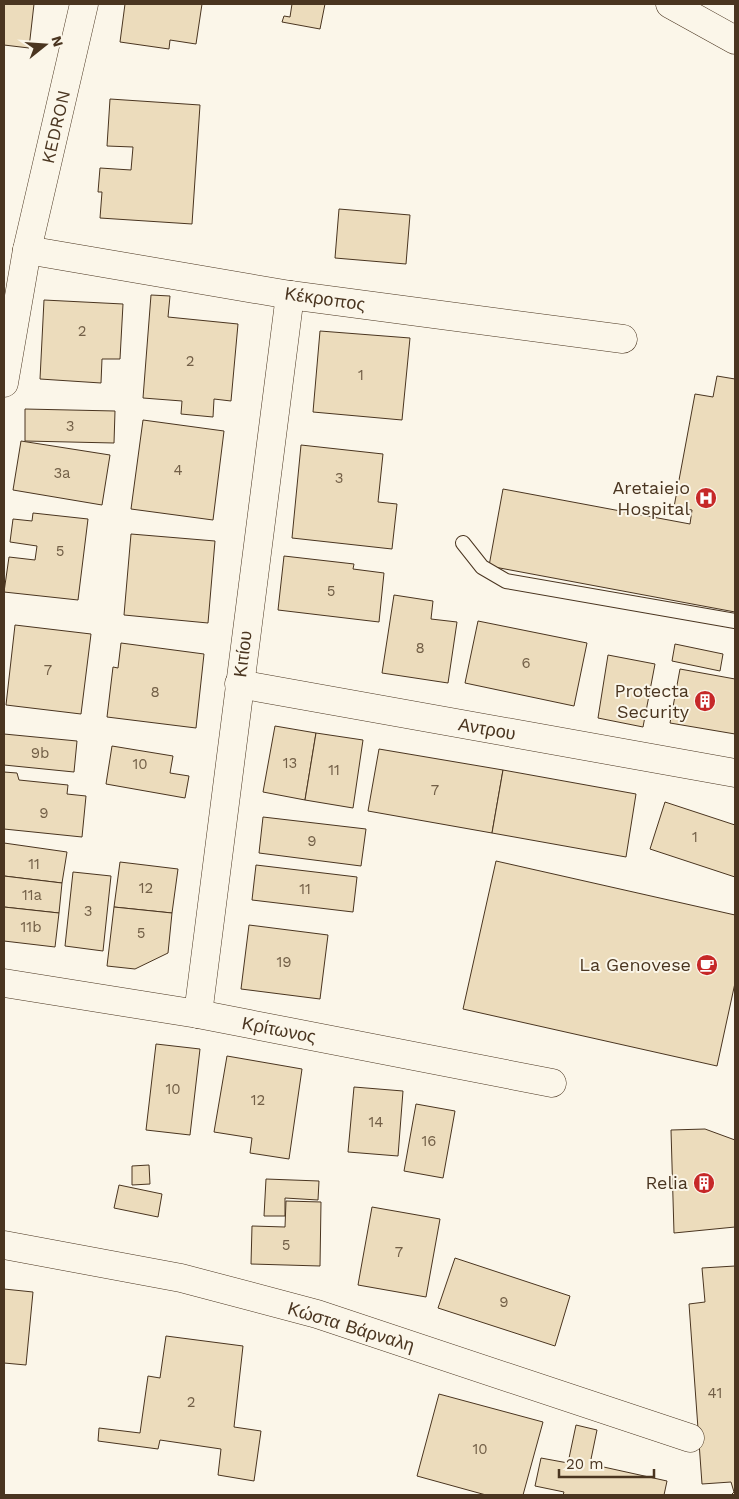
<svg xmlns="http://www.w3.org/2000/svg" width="739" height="1499" font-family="'Work Sans',sans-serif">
<rect width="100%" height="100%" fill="#fbf6e9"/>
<!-- building -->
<g fill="#ecdcbc" stroke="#4a3520">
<polygon points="4,4 34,4 29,48 4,45"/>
<polygon points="125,4 202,4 196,44 170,40 169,49 120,42"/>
<polygon points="292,4 325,4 320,29 282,22 284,16 290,17"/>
<polygon points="110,99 200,105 192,224 100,218 102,192 98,192 100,168 131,170 133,147 107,146"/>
<polygon points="339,209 410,215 406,264 335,258"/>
<polygon points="151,295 170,296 168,317 238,324 231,401 214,399 213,417 181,414 182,401 143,398"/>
<polygon points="44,300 123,304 120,359 102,359 101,383 40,379"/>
<polygon points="320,331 410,338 402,420 313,412"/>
<polygon points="717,376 735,379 735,612 489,566 503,489 690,524 692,510 674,507 695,394 713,397"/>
<polygon points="25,409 115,411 114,443 25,441"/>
<polygon points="143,420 224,431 213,520 131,509"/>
<polygon points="21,441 110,455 102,505 13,490"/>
<polygon points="301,445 383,454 378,502 397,504 392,549 292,538"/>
<polygon points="33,513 88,519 78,600 4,592 9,557 35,560 37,546 10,542 13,519 32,521"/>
<polygon points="131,534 215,541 208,623 124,615"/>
<polygon points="284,556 354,564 353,569 384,573 379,622 278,610"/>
<polygon points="394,595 433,601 431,619 457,622 448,683 382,673"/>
<polygon points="478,621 587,643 574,706 465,683"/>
<polygon points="15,625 91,634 81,714 6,705"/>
<polygon points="121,643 204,654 196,728 107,717 113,667 118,668"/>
<polygon points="675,644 723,654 720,671 672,661"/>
<polygon points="608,655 655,664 643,727 598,718"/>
<polygon points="680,669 735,679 735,734 670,723"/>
<polygon points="275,726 316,733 305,800 263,792"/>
<polygon points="316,733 363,740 353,808 305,800"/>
<polygon points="4,734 77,741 74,772 4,765"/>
<polygon points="112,746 173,756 170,773 189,776 185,798 106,784"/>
<polygon points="379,749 503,770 492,833 368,811"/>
<polygon points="503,770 636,794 626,857 492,833"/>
<polygon points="4,772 17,773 19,780 68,785 67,794 86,796 82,837 4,829"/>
<polygon points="665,802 735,825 735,877 650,849"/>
<polygon points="263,817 366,829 361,866 259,853"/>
<polygon points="4,843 67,852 62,883 4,876"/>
<polygon points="496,861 735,915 735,983 717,1066 463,1009"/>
<polygon points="120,862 178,869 172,913 114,907"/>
<polygon points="256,865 357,877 353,912 252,900"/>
<polygon points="73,872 111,876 103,951 65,946"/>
<polygon points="4,876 62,883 59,913 4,907"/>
<polygon points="4,907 59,913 55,947 4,941"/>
<polygon points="114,907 172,913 168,953 135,969 107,966"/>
<polygon points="249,925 328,935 320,999 241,989"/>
<polygon points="156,1044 200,1049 190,1135 146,1130"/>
<polygon points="227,1056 302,1069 289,1159 250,1153 252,1138 214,1132"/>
<polygon points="354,1087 403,1091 398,1156 348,1152"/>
<polygon points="416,1104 455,1111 443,1178 404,1171"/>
<polygon points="705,1129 735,1140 735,1227 674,1233 671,1130"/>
<polygon points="149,1165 150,1184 132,1185 132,1166"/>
<polygon points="266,1179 319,1181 318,1200 285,1198 285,1216 264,1216"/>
<polygon points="119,1185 162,1194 158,1217 114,1208"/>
<polygon points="286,1201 321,1202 320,1266 251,1264 252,1226 285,1227"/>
<polygon points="372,1207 440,1219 426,1297 358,1285"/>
<polygon points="455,1258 570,1296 555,1346 438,1308"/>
<polygon points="735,1266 735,1495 731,1495 734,1492 731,1482 702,1484 689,1304 705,1302 702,1268"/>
<polygon points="4,1289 33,1292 26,1365 4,1363"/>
<polygon points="166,1336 243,1346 234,1427 261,1431 254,1481 218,1475 221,1449 160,1440 158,1449 98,1441 99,1428 140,1433 148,1376 160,1378"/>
<polygon points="439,1394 543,1422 523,1495 486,1495 417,1476"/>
<polygon points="576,1425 597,1430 590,1464 667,1481 664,1495 563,1495 564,1492 535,1486 541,1458 568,1463"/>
</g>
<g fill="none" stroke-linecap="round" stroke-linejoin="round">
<!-- lane casing -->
<g stroke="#4a3520" stroke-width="16">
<polyline id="lane" points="463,543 482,567 506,581 735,621"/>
</g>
<!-- street casing -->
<g stroke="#4a3520" stroke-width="29">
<g id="street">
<polyline points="27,250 290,295 623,339"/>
<polyline points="4,383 27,250 84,4"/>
<polyline points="239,684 735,773"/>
<polyline points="4,983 198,1014 552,1083"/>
<polyline points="198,1014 290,295"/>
<polyline points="4,1245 181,1278 317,1314 690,1438"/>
</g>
</g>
<!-- secondary casing -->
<g stroke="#4a3520" stroke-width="29">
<polyline id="secondary" points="670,4 735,40"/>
</g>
<!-- lane -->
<use href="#lane" stroke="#fbf6e9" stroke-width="14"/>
<!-- street -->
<use href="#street" stroke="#fbf6e9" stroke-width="28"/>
<!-- secondary -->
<use href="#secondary" stroke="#fbf6e9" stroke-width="28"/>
</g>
<!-- icons -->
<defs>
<g id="hospital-disc" transform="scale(1.125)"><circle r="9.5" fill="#c62828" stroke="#fbf6e9"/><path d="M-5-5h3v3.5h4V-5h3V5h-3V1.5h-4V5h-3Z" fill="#fff"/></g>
<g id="building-disc" transform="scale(1.125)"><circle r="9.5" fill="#c62828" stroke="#fbf6e9"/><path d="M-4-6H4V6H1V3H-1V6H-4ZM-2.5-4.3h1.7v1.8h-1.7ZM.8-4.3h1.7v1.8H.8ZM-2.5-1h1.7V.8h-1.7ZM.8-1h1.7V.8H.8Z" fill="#fff"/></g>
<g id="cafe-disc" transform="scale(1.125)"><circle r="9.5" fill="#c62828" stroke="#fbf6e9"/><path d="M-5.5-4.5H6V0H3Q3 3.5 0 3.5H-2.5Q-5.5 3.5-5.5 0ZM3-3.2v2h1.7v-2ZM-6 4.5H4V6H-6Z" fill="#fff"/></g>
</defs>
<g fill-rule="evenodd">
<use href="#hospital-disc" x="706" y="498"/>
<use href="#building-disc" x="705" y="701"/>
<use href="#cafe-disc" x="707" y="965"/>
<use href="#building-disc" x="704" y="1183"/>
</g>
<g text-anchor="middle" stroke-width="4" stroke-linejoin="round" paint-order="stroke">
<!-- number labels -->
<g font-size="15" fill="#725f47">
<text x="82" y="336">2</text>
<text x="190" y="366">2</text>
<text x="361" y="380">1</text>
<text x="70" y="431">3</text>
<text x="178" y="475">4</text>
<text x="62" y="478">3a</text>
<text x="339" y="483">3</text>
<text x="60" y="556">5</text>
<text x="331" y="596">5</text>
<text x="420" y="653">8</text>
<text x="526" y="668">6</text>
<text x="48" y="675">7</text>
<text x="155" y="697">8</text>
<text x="40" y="758">9b</text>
<text x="290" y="768">13</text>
<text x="140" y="769">10</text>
<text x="334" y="775">11</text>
<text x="435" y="795">7</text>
<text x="44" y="818">9</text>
<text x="695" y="842">1</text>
<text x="312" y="846">9</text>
<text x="34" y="869">11</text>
<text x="146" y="893">12</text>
<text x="305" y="894">11</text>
<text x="32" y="900">11a</text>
<text x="88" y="916">3</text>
<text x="31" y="932">11b</text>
<text x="141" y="938">5</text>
<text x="284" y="967">19</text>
<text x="173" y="1094">10</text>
<text x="258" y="1105">12</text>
<text x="376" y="1127">14</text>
<text x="429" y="1146">16</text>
<text x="286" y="1250">5</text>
<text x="399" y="1257">7</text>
<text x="504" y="1307">9</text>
<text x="715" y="1398">41</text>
<text x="191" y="1407">2</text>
<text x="480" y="1454">10</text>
</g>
<!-- street labels -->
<g font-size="18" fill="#4a3520" stroke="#fbf6e9">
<text transform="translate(56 127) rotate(-77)" y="6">KEDRON</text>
<text transform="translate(325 299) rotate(8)" y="6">Κέκροπος</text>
<text transform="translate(243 654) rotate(-83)" y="6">Κιτίου</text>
<text transform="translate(487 729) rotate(10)" y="6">Αντρου</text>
<text transform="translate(279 1030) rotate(11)" y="6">Κρίτωνος</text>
<text transform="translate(351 1327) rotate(17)" y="6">Κώστα Βάρναλη</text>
</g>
<!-- poi labels -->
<g font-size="18" fill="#4a3520" stroke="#fbf6e9" text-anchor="end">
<text x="690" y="494">Aretaieio<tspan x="690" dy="21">Hospital</tspan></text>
<text x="689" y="697">Protecta<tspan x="689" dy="21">Security</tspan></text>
<text x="691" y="971">La Genovese</text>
<text x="688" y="1189">Relia</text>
</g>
</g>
<!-- border -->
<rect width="739" height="1499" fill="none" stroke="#4a3520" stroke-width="10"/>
<!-- north arrow -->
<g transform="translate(45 45) rotate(73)" stroke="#fbf6e9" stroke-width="4" paint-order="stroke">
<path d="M0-4L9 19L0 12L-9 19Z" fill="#4a3520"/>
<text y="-8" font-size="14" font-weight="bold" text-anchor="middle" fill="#4a3520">N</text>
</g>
<!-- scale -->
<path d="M559 1469v8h95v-8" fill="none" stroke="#4a3520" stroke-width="2.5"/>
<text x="566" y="1469" font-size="15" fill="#4a3520" stroke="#fbf6e9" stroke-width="4" paint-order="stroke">20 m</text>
</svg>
